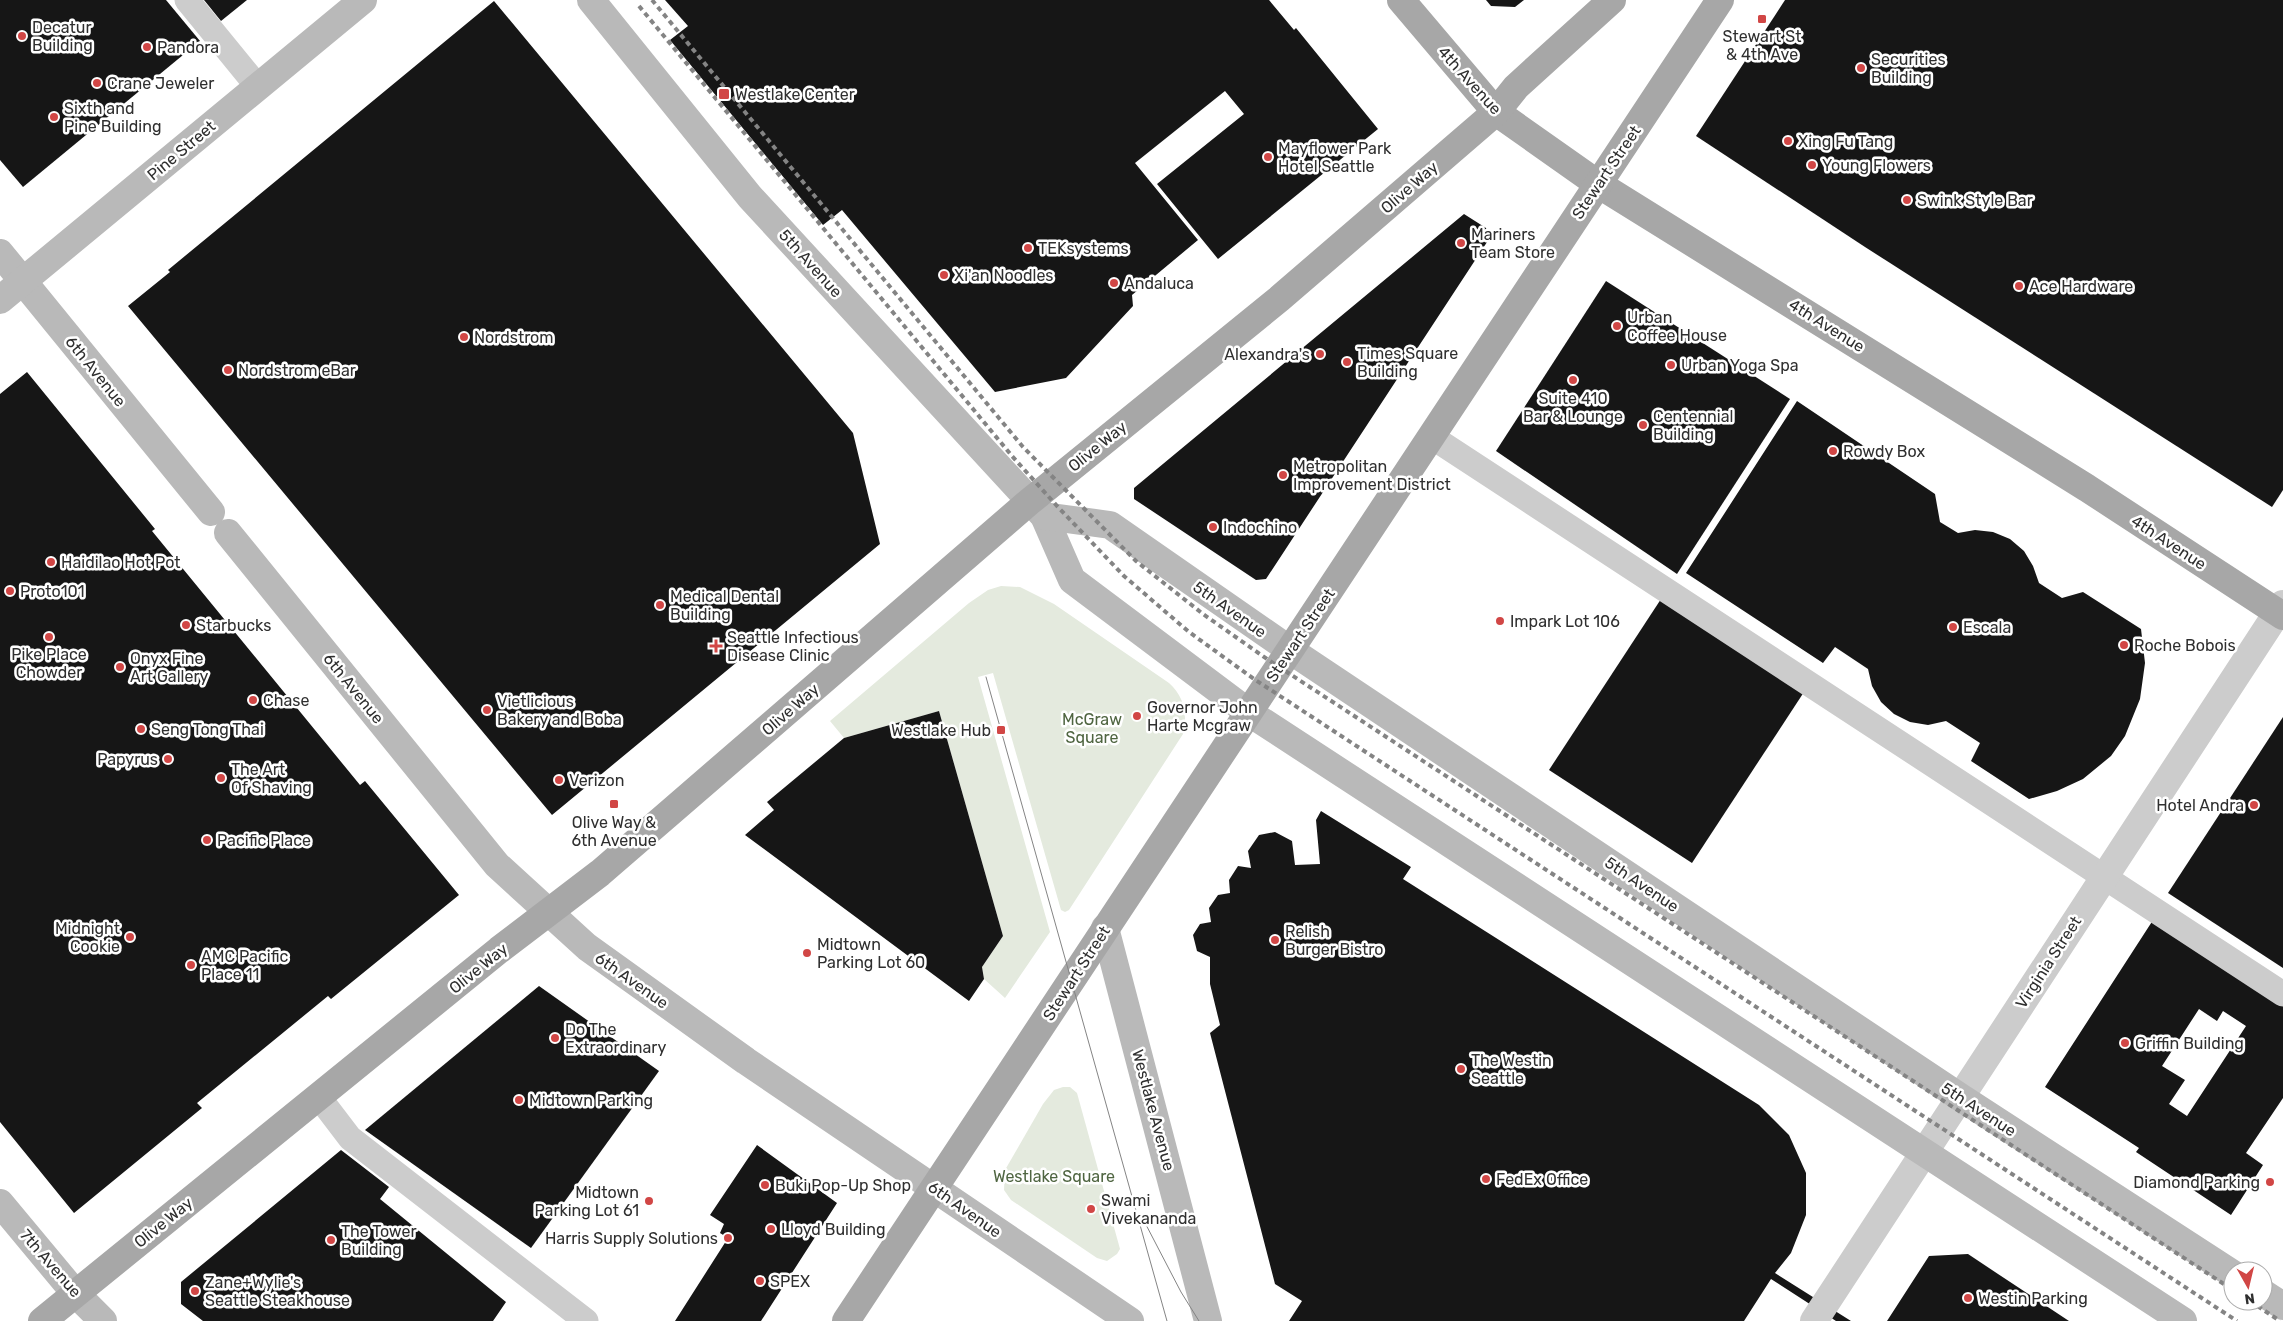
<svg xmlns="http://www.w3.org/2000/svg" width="2283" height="1321" font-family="Rubik,sans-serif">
<rect width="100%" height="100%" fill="#fff"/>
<!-- green -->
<g fill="#e4eade">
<path d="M 1001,586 L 1020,587 L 1054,604 L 1169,683 C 1184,696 1188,715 1183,734 L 1069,910 L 1065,912 L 1061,910 L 993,673 L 978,677 L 1050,932 L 1005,998 L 984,979 L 982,967 L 1003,936 L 939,711 L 844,738 L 830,721 L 969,603 L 988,590 Z"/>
<polygon points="1063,1087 1070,1087 1077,1093 1120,1249 1117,1254 1107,1261 1097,1258 1011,1200 1004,1190 1005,1170 1043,1104 1054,1090"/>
</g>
<!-- building -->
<g fill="#161616" fill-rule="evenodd">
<polygon points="0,0 166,0 200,41 23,187 0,160"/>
<polygon points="204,0 247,0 221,21"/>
<polygon points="665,0 1269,0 1294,30 1296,28 1378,129 1218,259 1157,184 1244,114 1225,91 1135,163 1198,240 1132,295 1133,306 1066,378 995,392 842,210 823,225 670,40 688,26"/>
<polygon points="1486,0 1524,0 1515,7 1491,6"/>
<polygon points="1785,0 2283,0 2283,490 2272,507 1865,247 1696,136"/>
<polygon points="494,1 853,433 880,544 552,815 128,306 170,272 168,270"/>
<polygon points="1464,214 1486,228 1488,235 1491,236 1266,579 1256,580 1134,499 1134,488"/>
<polygon points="1606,281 1790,399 1677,574 1496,451"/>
<polygon points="27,372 155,529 152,531 360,785 365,781 459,895 331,999 328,996 197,1103 202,1108 74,1213 0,1122 0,394"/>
<polygon points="1797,401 1935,494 1940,522 1958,533 1975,530 1993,532 2010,539 2024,551 2033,566 2039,583 2062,598 2083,592 2141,629 2145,663 2140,699 2125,736 2111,756 2083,779 2057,791 2029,799 1971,761 1980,743 1946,721 1928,725 1910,722 1894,714 1881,702 1872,686 1868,669 1835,647 1823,663 1686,573"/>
<polygon points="1661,599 1804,692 1692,863 1549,770"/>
<polygon points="939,711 1003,936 982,967 984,979 969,1001 745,835 774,810 767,802 844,738"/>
<polygon points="2283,717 2283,968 2168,893"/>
<polygon points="1321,811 1411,867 1403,879 1759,1105 1789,1135 1806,1173 1806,1215 1791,1253 1775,1273 1851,1321 1836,1321 1771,1279 1744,1321 1289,1321 1302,1301 1275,1284 1210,1033 1220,1025 1210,984 1210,957 1197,951 1193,935 1200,924 1211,922 1209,908 1218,895 1230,893 1229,880 1238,866 1251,868 1248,851 1259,835 1275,832 1292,841 1295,865 1320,864 1316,820"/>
<path d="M 2155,917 L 2283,1001 L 2283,1098 L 2246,1153 L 2263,1165 L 2231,1215 L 2136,1152 L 2139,1148 L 2045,1087 ZM 2199,1009 L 2217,1021 L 2223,1011 L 2246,1026 L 2187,1116 L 2169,1104 L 2185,1080 L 2162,1066 Z"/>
<polygon points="539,986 659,1071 531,1248 365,1130"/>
<polygon points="757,1145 837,1203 761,1321 675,1321 728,1238 720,1233 724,1224 710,1215"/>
<polygon points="341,1150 389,1187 380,1199 506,1302 493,1321 203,1321 181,1304 181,1282"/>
<polygon points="1968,1254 1998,1274 2069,1321 1887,1321 1929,1256"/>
</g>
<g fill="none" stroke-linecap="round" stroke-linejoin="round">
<!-- service -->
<g stroke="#ccc" stroke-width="25">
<polyline points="187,0 258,87"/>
<polyline points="1432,437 2283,994"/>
<polyline points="318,1096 350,1138 586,1321"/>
</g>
<!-- tertiary -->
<polyline stroke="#ccc" stroke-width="28" points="1814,1321 2283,604"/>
<!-- secondary -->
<g stroke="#b9b9b9" stroke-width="28">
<polyline points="591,0 750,197 1044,516 1072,580 1248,712 2183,1321"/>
<polyline points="0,253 211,512"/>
<polyline points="0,300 363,0"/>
<polyline points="1044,516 1110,525 1290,650 1960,1097 2233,1274"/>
<polyline points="228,533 497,865 587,947 746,1061 1130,1321"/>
<polyline points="1105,928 1208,1321"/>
<polyline points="0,1203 75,1293 103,1321"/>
<polyline points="2263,1293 2283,1306"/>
</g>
<!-- primary -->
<g stroke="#a7a7a7" stroke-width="28">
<polyline points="1401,0 1496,112 1598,184 2087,488 2283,616"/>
<polyline points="42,1321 499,950 600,873 1029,502 1279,299 1496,112 1516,87 1612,0"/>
<polyline points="846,1321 1720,0"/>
</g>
<!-- tram -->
<g stroke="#848484" stroke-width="1">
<polyline points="986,677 1167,1321"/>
<polyline points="1143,1219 1181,1292 1199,1321"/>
</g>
<!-- rail -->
<g stroke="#848484" stroke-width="4" stroke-dasharray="5 4" stroke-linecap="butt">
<polyline points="652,0 1023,447 1136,561 1203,614 1267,659 2233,1290"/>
<polyline points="639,6 1012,456 1057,506 1124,576 1189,632 1254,679 2237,1321"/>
<polyline points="2250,1301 2280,1321"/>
</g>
</g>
<!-- markers -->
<g fill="#d14645" stroke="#fff" stroke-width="2">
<rect x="1757" y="14" width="10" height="10" rx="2.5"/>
<circle cx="22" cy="36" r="5"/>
<circle cx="147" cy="47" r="5"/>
<circle cx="1861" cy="68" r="5"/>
<circle cx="97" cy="83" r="5"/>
<rect x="718" y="88" width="12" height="12" rx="2.5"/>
<circle cx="54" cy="117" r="5"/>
<circle cx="1788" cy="141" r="5"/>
<circle cx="1268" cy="157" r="5"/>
<circle cx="1812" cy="165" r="5"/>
<circle cx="1907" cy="200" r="5"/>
<circle cx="1461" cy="243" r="5"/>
<circle cx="1028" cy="248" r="5"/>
<circle cx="944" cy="275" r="5"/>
<circle cx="1114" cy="283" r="5"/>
<circle cx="2019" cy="286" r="5"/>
<circle cx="1617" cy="326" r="5"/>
<circle cx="464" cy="337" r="5"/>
<circle cx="1320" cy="354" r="5"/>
<circle cx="1347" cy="362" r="5"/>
<circle cx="1671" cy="365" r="5"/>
<circle cx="228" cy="370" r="5"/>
<circle cx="1573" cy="380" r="5"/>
<circle cx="1643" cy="425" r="5"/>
<circle cx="1833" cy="451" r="5"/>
<circle cx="1283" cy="475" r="5"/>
<circle cx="1213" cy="527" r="5"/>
<circle cx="51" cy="562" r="5"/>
<circle cx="10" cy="591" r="5"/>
<circle cx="660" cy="605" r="5"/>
<circle cx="1500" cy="621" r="5"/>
<circle cx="186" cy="625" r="5"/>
<circle cx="1953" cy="627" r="5"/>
<circle cx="49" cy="637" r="5"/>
<circle cx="2124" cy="645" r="5"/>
<path d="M713.5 638.5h5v5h5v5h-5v5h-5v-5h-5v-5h5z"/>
<circle cx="120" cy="667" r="5"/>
<circle cx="253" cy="700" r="5"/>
<circle cx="487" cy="710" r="5"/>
<circle cx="1137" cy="716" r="5"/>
<circle cx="141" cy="729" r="5"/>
<rect x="996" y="725" width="10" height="10" rx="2.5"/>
<circle cx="168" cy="759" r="5"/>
<circle cx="221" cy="778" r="5"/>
<circle cx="559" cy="780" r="5"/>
<rect x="609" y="799" width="10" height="10" rx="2.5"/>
<circle cx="2254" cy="805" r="5"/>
<circle cx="207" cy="840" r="5"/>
<circle cx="130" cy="937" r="5"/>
<circle cx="1275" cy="940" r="5"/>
<circle cx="807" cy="953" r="5"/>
<circle cx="191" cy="965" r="5"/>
<circle cx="555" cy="1038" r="5"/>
<circle cx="2125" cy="1043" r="5"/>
<circle cx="1461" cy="1069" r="5"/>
<circle cx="519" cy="1100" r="5"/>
<circle cx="1486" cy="1179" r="5"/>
<circle cx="2270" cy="1182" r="5"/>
<circle cx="765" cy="1185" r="5"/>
<circle cx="649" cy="1201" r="5"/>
<circle cx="1091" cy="1209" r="5"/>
<circle cx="771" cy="1229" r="5"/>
<circle cx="728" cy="1238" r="5"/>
<circle cx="331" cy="1240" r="5"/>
<circle cx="760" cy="1281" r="5"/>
<circle cx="195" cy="1291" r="5"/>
<circle cx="1968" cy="1298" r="5"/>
</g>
<g text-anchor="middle" stroke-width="5" stroke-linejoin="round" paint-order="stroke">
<!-- poi labels -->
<g font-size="16" fill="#2f2f2f" stroke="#fff" text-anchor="start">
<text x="32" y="33">Decatur<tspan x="32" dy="18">Building</tspan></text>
<text x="1762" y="42" text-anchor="middle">Stewart St<tspan x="1762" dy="18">&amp; 4th Ave</tspan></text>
<text x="157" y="53">Pandora</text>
<text x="1871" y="65">Securities<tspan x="1871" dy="18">Building</tspan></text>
<text x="107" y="89">Crane Jeweler</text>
<text x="735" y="100">Westlake Center</text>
<text x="64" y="114">Sixth and<tspan x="64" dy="18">Pine Building</tspan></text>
<text x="1798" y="147">Xing Fu Tang</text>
<text x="1278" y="154">Mayflower Park<tspan x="1278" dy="18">Hotel Seattle</tspan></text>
<text x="1822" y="171">Young Flowers</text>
<text x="1917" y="206">Swink Style Bar</text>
<text x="1471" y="240">Mariners<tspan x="1471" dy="18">Team Store</tspan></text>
<text x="1038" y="254">TEKsystems</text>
<text x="954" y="281">Xi'an Noodles</text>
<text x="1124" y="289">Andaluca</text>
<text x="2029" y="292">Ace Hardware</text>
<text x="1627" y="323">Urban<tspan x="1627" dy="18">Coffee House</tspan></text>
<text x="474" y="343">Nordstrom</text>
<text x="1357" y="359">Times Square<tspan x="1357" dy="18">Building</tspan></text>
<text x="1310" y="360" text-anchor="end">Alexandra's</text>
<text x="1681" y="371">Urban Yoga Spa</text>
<text x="238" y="376">Nordstrom eBar</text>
<text x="1573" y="404" text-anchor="middle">Suite 410<tspan x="1573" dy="18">Bar &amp; Lounge</tspan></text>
<text x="1653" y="422">Centennial<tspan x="1653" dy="18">Building</tspan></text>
<text x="1843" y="457">Rowdy Box</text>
<text x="1293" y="472">Metropolitan<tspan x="1293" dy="18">Improvement District</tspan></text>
<text x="1223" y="533">Indochino</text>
<text x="61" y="568">Haidilao Hot Pot</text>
<text x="20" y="597">Proto101</text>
<text x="670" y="602">Medical Dental<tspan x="670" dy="18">Building</tspan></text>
<text x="1510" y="627">Impark Lot 106</text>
<text x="196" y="631">Starbucks</text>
<text x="1963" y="633">Escala</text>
<text x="727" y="643">Seattle Infectious<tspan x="727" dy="18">Disease Clinic</tspan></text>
<text x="2134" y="651">Roche Bobois</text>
<text x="49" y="660" text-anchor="middle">Pike Place<tspan x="49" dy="18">Chowder</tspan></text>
<text x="130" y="664">Onyx Fine<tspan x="130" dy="18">Art Gallery</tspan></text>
<text x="263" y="706">Chase</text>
<text x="497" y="707">Vietlicious<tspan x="497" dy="18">Bakery and Boba</tspan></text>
<text x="1147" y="713">Governor John<tspan x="1147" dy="18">Harte Mcgraw</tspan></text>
<text x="151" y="735">Seng Tong Thai</text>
<text x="991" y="736" text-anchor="end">Westlake Hub</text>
<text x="158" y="765" text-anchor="end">Papyrus</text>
<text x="231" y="775">The Art<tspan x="231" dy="18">Of Shaving</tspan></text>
<text x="569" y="786">Verizon</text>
<text x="2244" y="811" text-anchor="end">Hotel Andra</text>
<text x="614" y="828" text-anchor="middle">Olive Way &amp;<tspan x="614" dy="18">6th Avenue</tspan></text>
<text x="217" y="846">Pacific Place</text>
<text x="120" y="934" text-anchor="end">Midnight<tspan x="120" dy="18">Cookie</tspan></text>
<text x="1285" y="937">Relish<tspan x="1285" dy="18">Burger Bistro</tspan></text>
<text x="817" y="950">Midtown<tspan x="817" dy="18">Parking Lot 60</tspan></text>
<text x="201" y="962">AMC Pacific<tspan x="201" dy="18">Place 11</tspan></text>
<text x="565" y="1035">Do The<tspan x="565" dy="18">Extraordinary</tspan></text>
<text x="2135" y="1049">Griffin Building</text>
<text x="1471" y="1066">The Westin<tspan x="1471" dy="18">Seattle</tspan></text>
<text x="529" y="1106">Midtown Parking</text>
<text x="1496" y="1185">FedEx Office</text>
<text x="2260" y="1188" text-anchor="end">Diamond Parking</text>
<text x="775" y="1191">Buki Pop-Up Shop</text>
<text x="639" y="1198" text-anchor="end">Midtown<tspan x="639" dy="18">Parking Lot 61</tspan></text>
<text x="1101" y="1206">Swami<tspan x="1101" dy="18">Vivekananda</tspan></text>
<text x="781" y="1235">Lloyd Building</text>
<text x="341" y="1237">The Tower<tspan x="341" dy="18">Building</tspan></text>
<text x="718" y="1244" text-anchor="end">Harris Supply Solutions</text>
<text x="770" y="1287">SPEX</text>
<text x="205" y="1288">Zane+Wylie's<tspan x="205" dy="18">Seattle Steakhouse</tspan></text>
<text x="1978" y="1304">Westin Parking</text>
</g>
<!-- street labels -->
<g font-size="16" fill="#2f2f2f" stroke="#fff">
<text transform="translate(1470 80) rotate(48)" y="6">4th Avenue</text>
<text transform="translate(181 150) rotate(-40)" y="6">Pine Street</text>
<text transform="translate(1606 172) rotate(-56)" y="6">Stewart Street</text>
<text transform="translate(1409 187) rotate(-41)" y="6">Olive Way</text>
<text transform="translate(811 263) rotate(48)" y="6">5th Avenue</text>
<text transform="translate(1827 325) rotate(32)" y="6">4th Avenue</text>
<text transform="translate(96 371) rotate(51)" y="6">6th Avenue</text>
<text transform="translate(1097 446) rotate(-39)" y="6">Olive Way</text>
<text transform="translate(2169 542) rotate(33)" y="6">4th Avenue</text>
<text transform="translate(1230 609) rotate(35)" y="6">5th Avenue</text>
<text transform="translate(1300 635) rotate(-56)" y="6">Stewart Street</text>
<text transform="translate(354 688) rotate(51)" y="6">6th Avenue</text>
<text transform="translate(790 709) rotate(-41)" y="6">Olive Way</text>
<text transform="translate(1642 884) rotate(34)" y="6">5th Avenue</text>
<text transform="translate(2048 962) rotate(-57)" y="6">Virginia Street</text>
<text transform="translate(478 968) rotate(-39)" y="6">Olive Way</text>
<text transform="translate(1076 973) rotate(-57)" y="6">Stewart Street</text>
<text transform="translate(632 980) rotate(35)" y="6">6th Avenue</text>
<text transform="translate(1979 1109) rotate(33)" y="6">5th Avenue</text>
<text transform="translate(1154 1110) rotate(75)" y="6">Westlake Avenue</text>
<text transform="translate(965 1209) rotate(35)" y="6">6th Avenue</text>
<text transform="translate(163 1222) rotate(-39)" y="6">Olive Way</text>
<text transform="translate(51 1263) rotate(49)" y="6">7th Avenue</text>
</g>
<!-- park labels -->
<g font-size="16" fill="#4f6541" stroke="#fff">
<text x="1092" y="725">McGraw<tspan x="1092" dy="18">Square</tspan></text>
<text x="1054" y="1182">Westlake Square</text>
</g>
</g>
<!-- north arrow -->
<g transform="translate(2248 1286) rotate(172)"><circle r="24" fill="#ffffff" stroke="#acacac"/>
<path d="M0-4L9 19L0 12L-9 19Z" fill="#d14645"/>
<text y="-8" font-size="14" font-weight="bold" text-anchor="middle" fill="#2f2f2f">N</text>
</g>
</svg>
